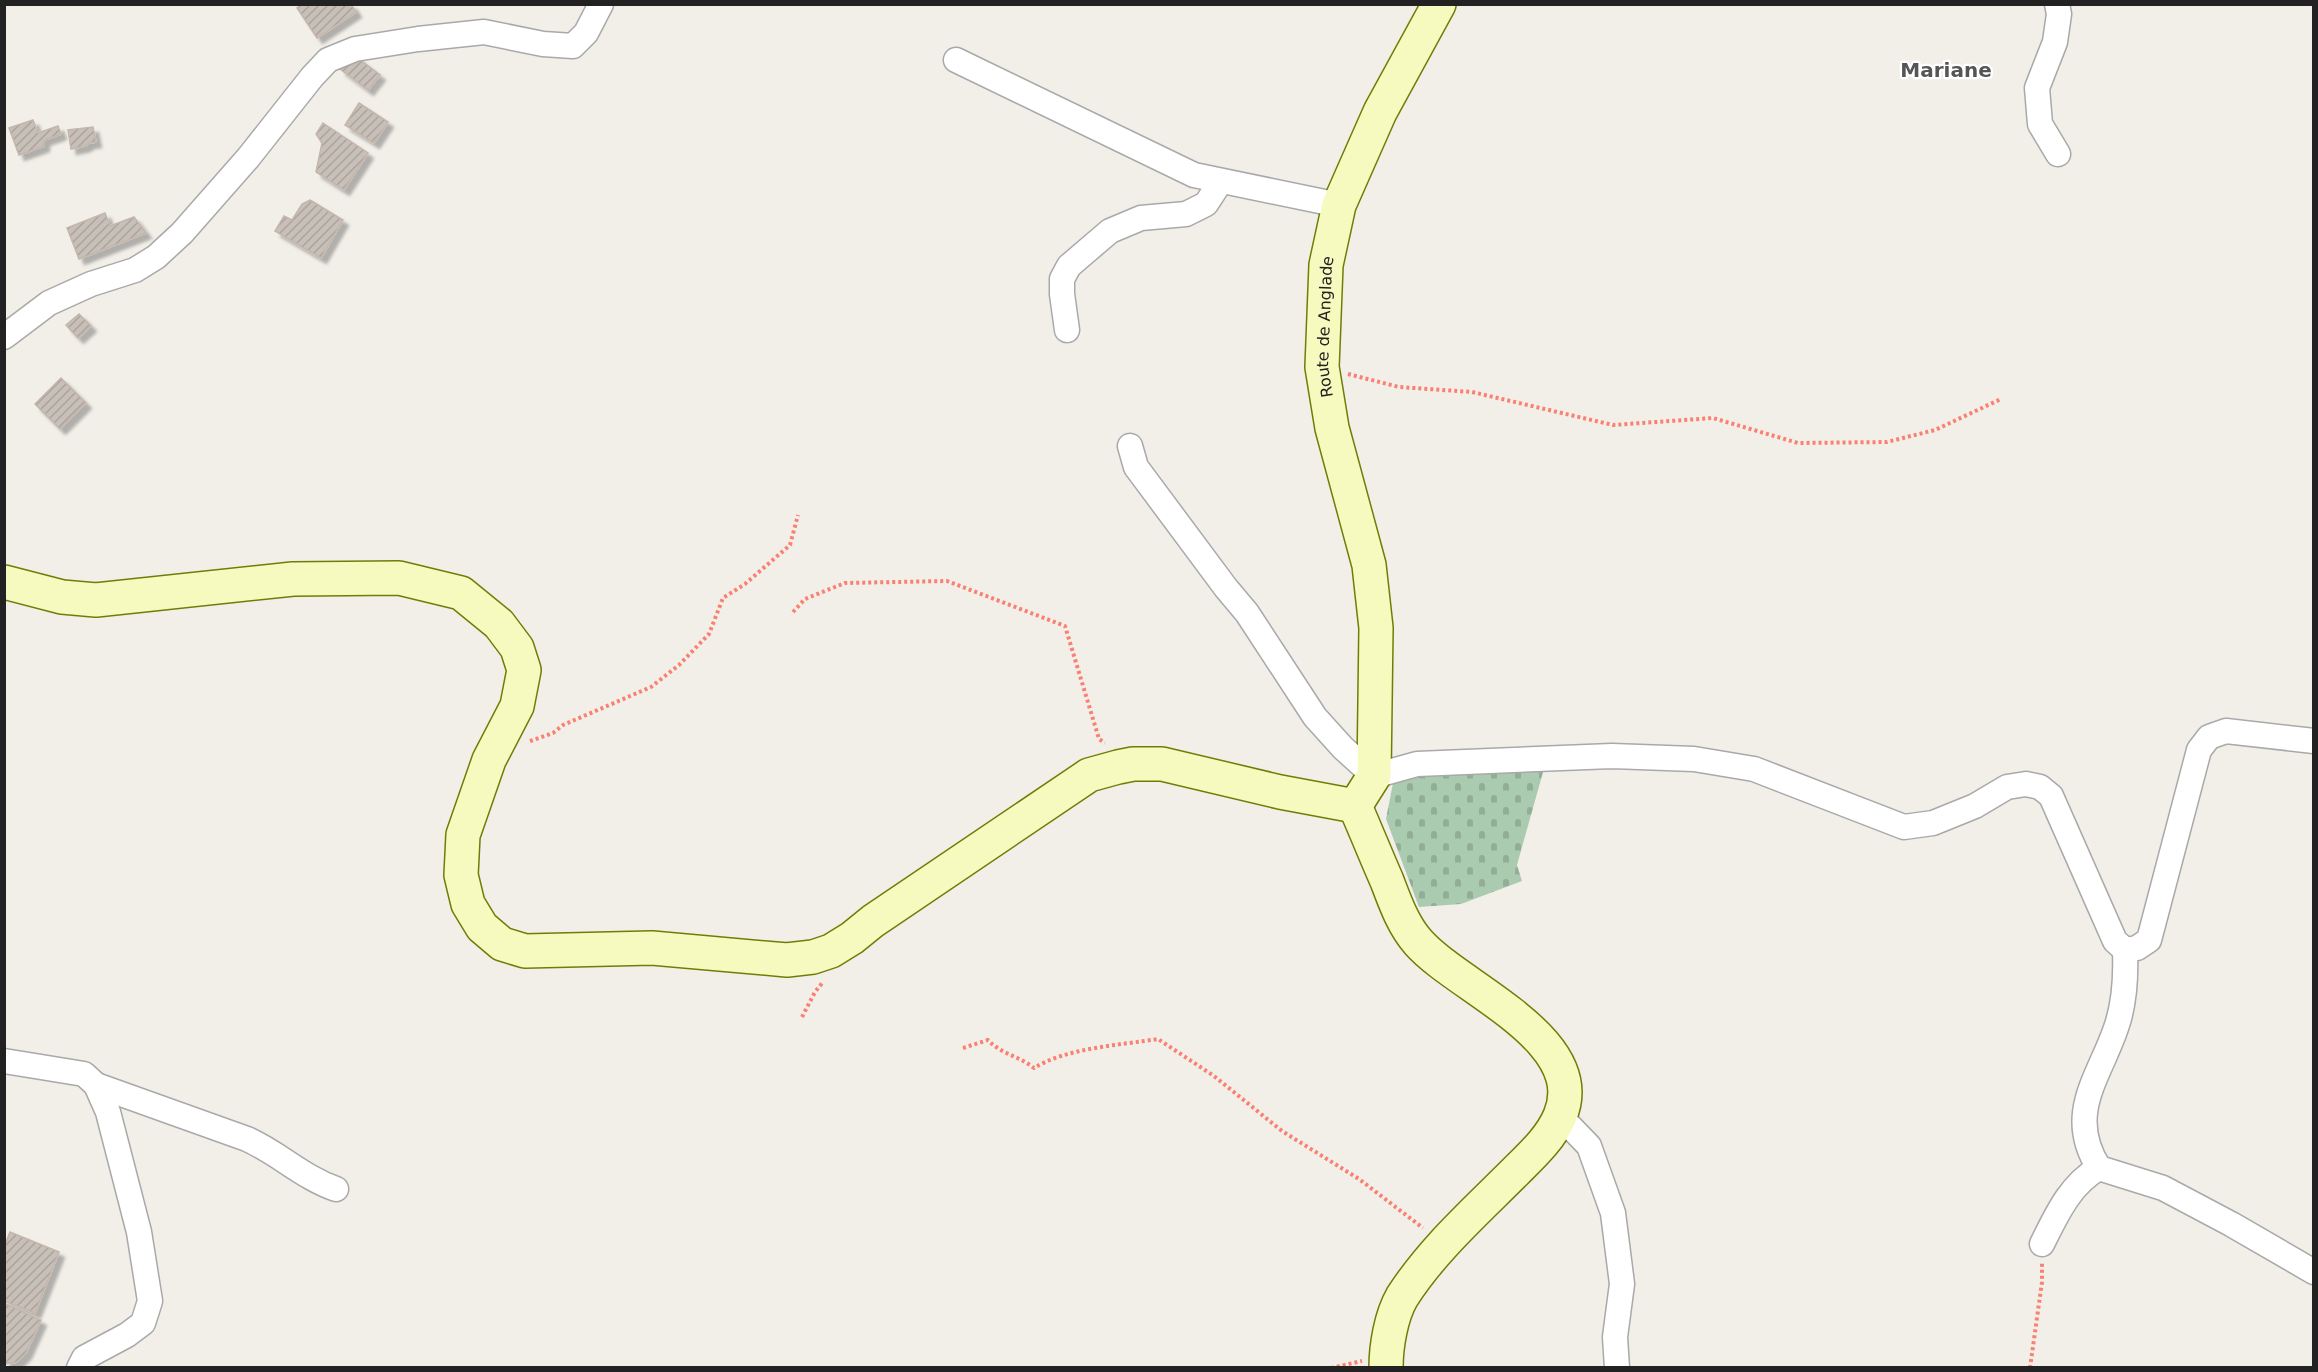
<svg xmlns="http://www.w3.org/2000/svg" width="2318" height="1372" font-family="'DejaVu Sans',sans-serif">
<defs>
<pattern id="cemetery-stones" width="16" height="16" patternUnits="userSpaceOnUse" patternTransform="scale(1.5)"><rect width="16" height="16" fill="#aacbaf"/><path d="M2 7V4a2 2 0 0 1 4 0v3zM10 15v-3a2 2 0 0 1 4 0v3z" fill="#92ae96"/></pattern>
<pattern id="building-hatch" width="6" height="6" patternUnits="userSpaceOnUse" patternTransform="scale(1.5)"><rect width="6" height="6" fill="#c7bfb8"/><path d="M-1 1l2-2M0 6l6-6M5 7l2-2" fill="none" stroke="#aba49e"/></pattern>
<filter id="shadow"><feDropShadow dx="5.5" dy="5.5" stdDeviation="1.5" flood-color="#0004"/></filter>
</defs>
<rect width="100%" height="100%" fill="#f2efe9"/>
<!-- cemetery -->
<polygon fill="url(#cemetery-stones)" points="1545,765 1517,865 1522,881 1461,904 1419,907 1386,819 1394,778"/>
<!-- building -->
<g fill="url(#building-hatch)" stroke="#c4b6ab" stroke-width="1.5" filter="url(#shadow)">
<polygon points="302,4 351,4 356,12 317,38 297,8"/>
<polygon points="358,58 380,75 368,90 340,69"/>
<polygon points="359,103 388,122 374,143 345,125"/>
<polygon points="33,120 38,133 58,126 61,134 44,140 44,146 19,155 9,128"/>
<polygon points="323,123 368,153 344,190 316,172 322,143 316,134"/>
<polygon points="93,127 96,142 89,143 85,146 71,149 68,130"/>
<polygon points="310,200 343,220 321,258 275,231 284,216 292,220 302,204"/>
<polygon points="105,213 110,226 134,217 146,233 79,259 67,228"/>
<polygon points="79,314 91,326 78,338 66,325"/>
<polygon points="61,378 86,403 60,429 35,404"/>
<polygon points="10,1232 59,1252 35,1313 4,1301 4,1247"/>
<polygon points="4,1303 41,1320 26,1353 17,1362 5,1364"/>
</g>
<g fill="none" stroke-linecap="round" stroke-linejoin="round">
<!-- street casing -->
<g stroke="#a9a9a9" stroke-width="27">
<g id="street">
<polyline points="2057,4 2059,14 2055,42 2037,88 2040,124 2058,154"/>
<polyline points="956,60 1194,175 1339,205"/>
<polyline points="1067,330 1062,294 1062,279 1069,266 1110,231 1141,218 1186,214 1206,204 1221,181"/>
<polyline points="4,337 49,303 91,284 135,270 156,257 182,233 248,158 312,77 328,60 355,49 418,39 484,32 543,44 573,46 586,33 601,4"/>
<polyline points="1130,446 1136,467 1226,588 1247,613 1315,717 1343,748 1374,776 1417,764 1612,756 1694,759 1754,769 1904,827 1933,823 1975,806 2007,787 2026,784 2040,787 2051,796 2115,941 2125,950 2137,948 2149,940 2199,750 2209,737 2226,731 2314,741"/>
<polyline points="4,1061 84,1074 96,1085 108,1112 139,1232 150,1301 143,1323 127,1335 84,1358 79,1368"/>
<path d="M 96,1085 L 247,1139 C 280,1154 302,1177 336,1189"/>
<polyline points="1560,1116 1589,1146 1613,1213 1622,1284 1615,1337 1617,1368"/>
<path d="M 2099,1168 C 2065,1114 2099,1078 2116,1028 C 2125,1003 2126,976 2125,950"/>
<path d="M 2042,1244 C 2056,1216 2070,1184 2099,1168 L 2163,1188 L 2231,1224 L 2314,1272"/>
</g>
</g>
<!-- secondary casing -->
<g stroke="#707d05" stroke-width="36">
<g id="secondary">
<path id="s1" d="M 4,582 L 62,597 L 96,600 L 293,579 L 399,578 L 461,593 L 499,624 L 517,648 L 524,670 L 517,706 L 489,760 L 463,835 L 461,875 L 468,904 L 482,927 L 502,944 L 525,951 L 652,948 L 787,960 L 813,957 L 831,951 L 852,938 L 873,921 L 1089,775 L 1118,767 L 1133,764 L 1162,764 L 1280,792 L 1355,806 L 1374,776 L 1376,628 L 1369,565 L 1332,428 L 1322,367 L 1326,265 L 1339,205 L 1380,112 L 1439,4"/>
<path d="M 1355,806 C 1366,831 1376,856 1387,881 C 1395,902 1403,925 1418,942 C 1458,988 1592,1039 1560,1116 C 1551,1138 1531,1156 1515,1172 C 1475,1212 1432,1250 1402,1297 C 1391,1316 1386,1346 1386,1368"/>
</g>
</g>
<!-- path -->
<g stroke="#fa8072" stroke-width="4" stroke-dasharray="3 3" stroke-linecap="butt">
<polyline points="1348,374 1399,387 1472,392 1613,425 1713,418 1798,443 1887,442 1935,430 2001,399"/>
<polyline points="793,612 805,599 845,583 947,581 1065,626 1099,739 1105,743"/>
<polyline points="530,741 553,733 563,725 651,687 679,665 709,634 723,598 745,584 790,545 798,515"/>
<polyline points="802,1017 815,992 823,982"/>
<path d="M 963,1048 L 988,1040 C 1001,1054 1019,1056 1034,1068 C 1066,1048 1120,1045 1158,1039 L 1214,1076 L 1282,1131 L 1359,1179 L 1423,1228"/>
<polyline points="1331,1368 1362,1361"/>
<polyline points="2030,1368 2042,1282 2042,1263"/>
</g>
<!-- street -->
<use href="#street" stroke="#fff" stroke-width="24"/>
<!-- secondary -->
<use href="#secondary" stroke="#f7fabf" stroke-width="33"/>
</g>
<g text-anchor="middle" stroke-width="4.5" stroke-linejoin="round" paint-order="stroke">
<!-- street labels -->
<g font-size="16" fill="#222" stroke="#fff">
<text dy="6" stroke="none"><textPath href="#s1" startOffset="2271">Route de Anglade</textPath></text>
</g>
<!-- quarter labels -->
<g font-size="20" font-weight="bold" fill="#555" stroke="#fff">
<text x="1946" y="77">Mariane</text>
</g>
</g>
<!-- border -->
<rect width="2318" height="1372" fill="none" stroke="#222222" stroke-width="12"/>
</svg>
